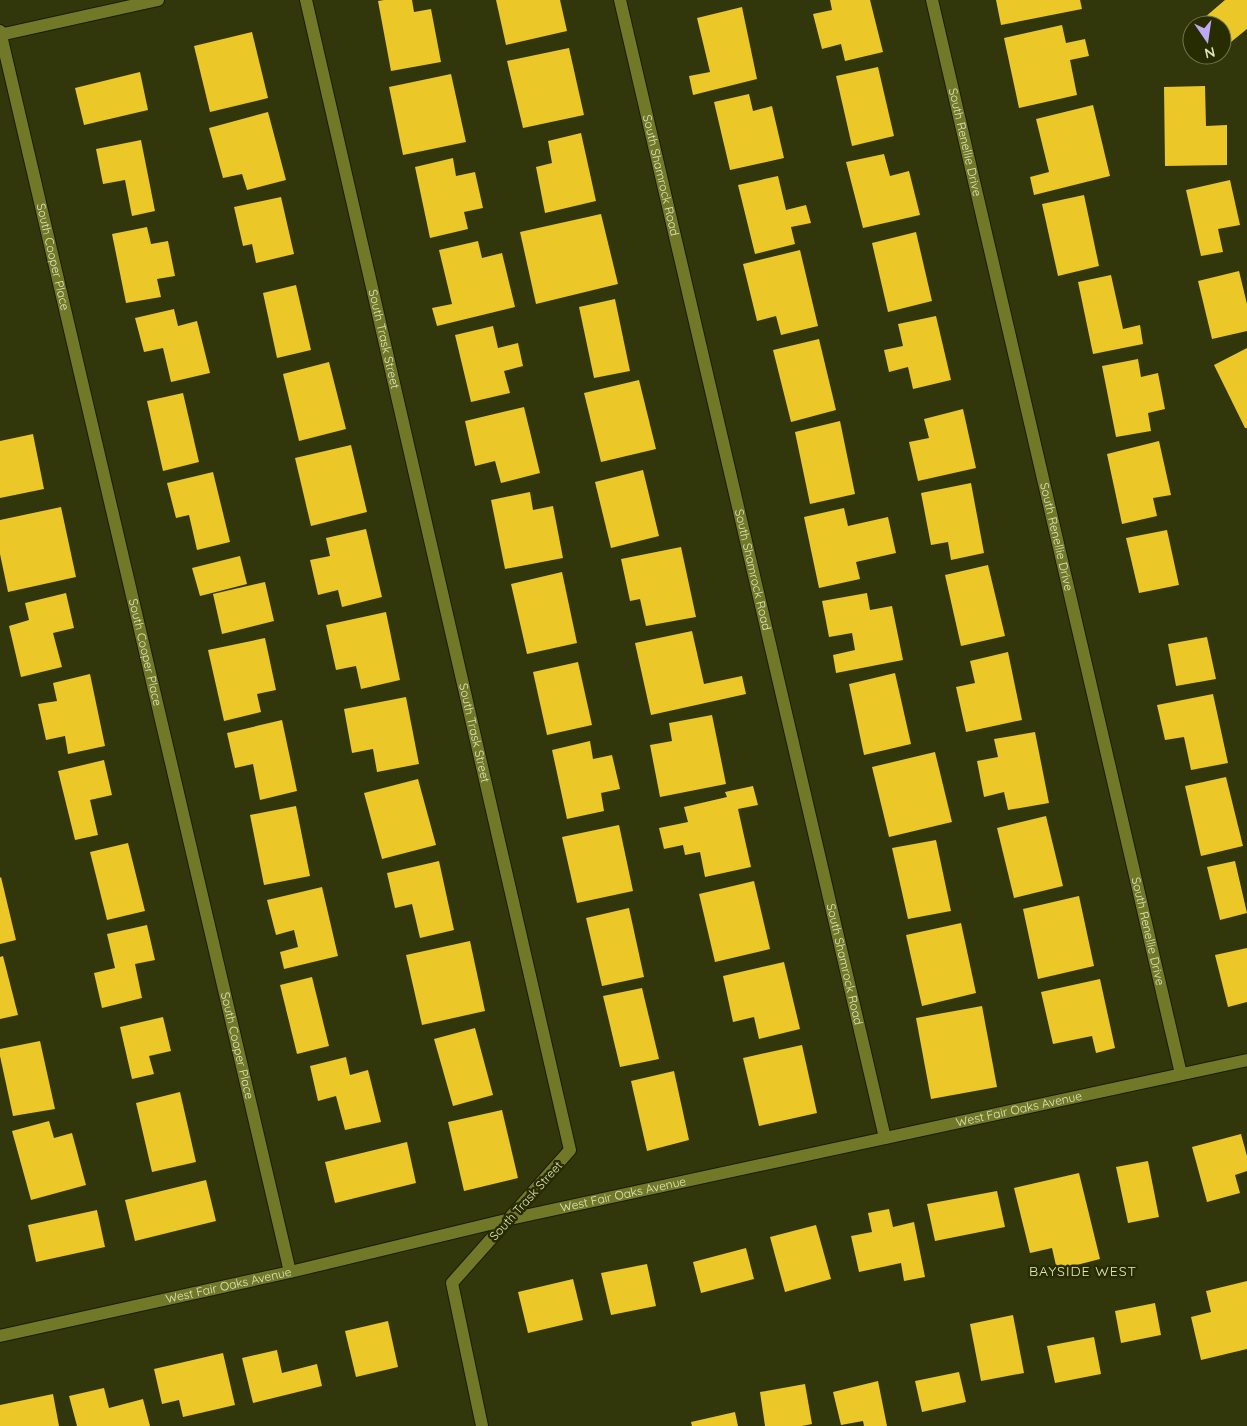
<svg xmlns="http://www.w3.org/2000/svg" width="1247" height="1426" font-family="Quicksand,sans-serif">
<rect width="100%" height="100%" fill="#32360b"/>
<!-- building -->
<g fill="#ecc728">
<polygon points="384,0 412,0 414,12 431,9 441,62 391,71 378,1"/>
<polygon points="496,0 560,0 567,31 506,45"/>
<polygon points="830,0 870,0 883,52 845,61 841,44 822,49 813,14 832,10"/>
<polygon points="996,0 1080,0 1082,9 1001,25"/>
<polygon points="1225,0 1247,0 1247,29 1226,46 1222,40 1222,25 1210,25 1204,18"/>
<polygon points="742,7 757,79 693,95 689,76 710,72 697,18"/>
<polygon points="1062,25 1066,43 1085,39 1089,56 1070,60 1077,95 1019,108 1004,38"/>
<polygon points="252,32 268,98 210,112 194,46"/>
<polygon points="569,48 584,115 523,128 507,61"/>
<polygon points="878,67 894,136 852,146 836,76"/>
<polygon points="140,72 148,110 84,125 75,88"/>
<polygon points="451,74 466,142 403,155 389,87"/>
<polygon points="1205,86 1206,126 1227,125 1227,165 1165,166 1164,87"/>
<polygon points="749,94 753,111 772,106 784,158 730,170 714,102"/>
<polygon points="1093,105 1110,176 1034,195 1030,177 1049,172 1036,119"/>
<polygon points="268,112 286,180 247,190 242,174 223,178 209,128"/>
<polygon points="581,133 596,201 545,213 536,167 552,163 548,141"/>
<polygon points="141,140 155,211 132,216 125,180 103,184 96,149"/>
<polygon points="884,154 890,176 909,171 920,215 863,228 846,162"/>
<polygon points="453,158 456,176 475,172 483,208 464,212 468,229 430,238 415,167"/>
<polygon points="778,176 786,210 806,205 811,223 791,227 795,244 755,254 738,185"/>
<polygon points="1230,180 1240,225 1218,229 1223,252 1201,256 1186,190"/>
<polygon points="1084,195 1099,266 1058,276 1042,204"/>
<polygon points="281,197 294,254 256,263 252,244 243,246 234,207"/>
<polygon points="601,214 618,284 536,304 520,232"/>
<polygon points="147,227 151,244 168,241 175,276 157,279 161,297 126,303 112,234"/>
<polygon points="916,232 932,301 888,312 872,243"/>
<polygon points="478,241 482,258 502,253 515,307 437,326 432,308 452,304 439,250"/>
<polygon points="800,250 818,326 781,335 776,316 757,321 743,264"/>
<polygon points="1239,271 1247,304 1247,331 1212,339 1198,281"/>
<polygon points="1111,275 1123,329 1140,325 1143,344 1093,354 1078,282"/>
<polygon points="296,285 311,350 277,358 263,293"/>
<polygon points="615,299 630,371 594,378 579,307"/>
<polygon points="174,309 178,326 197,321 210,373 171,382 163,348 144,352 135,318"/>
<polygon points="936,316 951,380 913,389 908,367 889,372 884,350 903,346 898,324"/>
<polygon points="493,326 498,348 518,343 523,366 504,371 510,393 471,402 455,335"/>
<polygon points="819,339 836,410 791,422 773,350"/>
<polygon points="1247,348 1247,428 1245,428 1214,365"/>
<polygon points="1138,359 1141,377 1158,373 1165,409 1148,413 1151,431 1116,437 1102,366"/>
<polygon points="329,362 346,429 299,441 283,374"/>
<polygon points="639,380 656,449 601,462 584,393"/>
<polygon points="183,393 199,462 163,471 147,401"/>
<polygon points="524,407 540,473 501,483 495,461 475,466 465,421"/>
<polygon points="963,409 976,468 918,481 909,442 929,438 924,419"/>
<polygon points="840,421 855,494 810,504 795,432"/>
<polygon points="33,434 44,489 0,498 0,441"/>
<polygon points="1159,441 1171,495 1153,498 1157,516 1122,524 1107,454"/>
<polygon points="351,445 367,512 311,526 295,458"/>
<polygon points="643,470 659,536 611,548 595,482"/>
<polygon points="213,472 230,542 197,550 189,515 176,518 167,483"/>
<polygon points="971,483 984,553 951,560 948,542 931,545 921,493"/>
<polygon points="530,492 533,510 553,506 563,558 505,569 491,500"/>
<polygon points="61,507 76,577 8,592 0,554 0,520"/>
<polygon points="844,508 848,526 888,517 896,553 856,562 860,579 819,588 804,517"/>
<polygon points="366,529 382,597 342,607 338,590 318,595 310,560 330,556 326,538"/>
<polygon points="1167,530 1179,585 1139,593 1126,538"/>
<polygon points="681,547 696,617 646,626 640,599 630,601 621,559"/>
<polygon points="240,556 247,584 200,596 192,568"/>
<polygon points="988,565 1005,636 961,646 945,575"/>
<polygon points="562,572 577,643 527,654 511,584"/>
<polygon points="265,582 274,621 222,634 213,594"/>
<polygon points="66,593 74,628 53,633 62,667 21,677 9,626 29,620 25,603"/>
<polygon points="867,593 870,610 892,606 903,660 836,673 833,655 855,650 852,633 829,637 822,601"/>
<polygon points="386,612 400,680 361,689 356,666 336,670 326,625"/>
<polygon points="692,631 704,684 742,676 746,694 651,715 635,643"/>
<polygon points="1207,637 1216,679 1176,686 1168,644"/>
<polygon points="265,638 276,690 257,694 261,712 224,721 208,650"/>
<polygon points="1008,652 1022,720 966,732 956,687 975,683 970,661"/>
<polygon points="578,662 592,725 547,735 533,672"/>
<polygon points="895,673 911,744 864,755 849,684"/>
<polygon points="90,674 105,746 68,754 65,736 46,740 38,704 57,701 53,683"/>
<polygon points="1213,694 1228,763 1191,770 1184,737 1165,740 1157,705"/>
<polygon points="406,697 419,764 377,772 373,749 352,753 344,709"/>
<polygon points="712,715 726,784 660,797 650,745 672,741 669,723"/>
<polygon points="282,720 297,791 260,800 253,764 235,768 227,733"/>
<polygon points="1035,732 1049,803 1008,810 1004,792 984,797 977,761 998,757 994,739"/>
<polygon points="590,741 593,759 612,755 620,789 601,793 604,811 567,819 552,750"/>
<polygon points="935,752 952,822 889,837 872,767"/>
<polygon points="104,760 112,795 90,800 98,835 75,840 58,771"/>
<polygon points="1226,777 1243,846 1201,856 1185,786"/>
<polygon points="418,779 436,845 382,859 364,793"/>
<polygon points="753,786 758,805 738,809 751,867 705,877 700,852 685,855 683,845 664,849 659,828 688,822 684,807 727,797 725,792"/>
<polygon points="296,806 310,876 264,885 250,815"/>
<polygon points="1046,816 1063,886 1014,898 997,828"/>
<polygon points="619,825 633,891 577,903 562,837"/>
<polygon points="936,840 951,911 908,919 892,848"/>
<polygon points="128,843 145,911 107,920 90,852"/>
<polygon points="439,861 454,930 420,938 412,904 395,908 387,873"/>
<polygon points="1235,861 1247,913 1220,920 1207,867"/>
<polygon points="1,877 16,940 0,944 0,878"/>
<polygon points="754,881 770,949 715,962 699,894"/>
<polygon points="322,887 338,956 284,969 280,952 298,947 294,930 276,935 267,900"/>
<polygon points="1079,896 1094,966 1038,979 1023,909"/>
<polygon points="629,908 644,977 602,986 586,918"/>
<polygon points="961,923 976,993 922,1006 906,935"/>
<polygon points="147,925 155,960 135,964 142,998 102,1008 94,973 115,968 107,934"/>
<polygon points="470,941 485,1011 422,1025 406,955"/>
<polygon points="1247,948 1247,1002 1228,1007 1215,955"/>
<polygon points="3,956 18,1015 0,1019 0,957"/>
<polygon points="784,962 800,1029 759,1039 754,1017 733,1022 723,976"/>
<polygon points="312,977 329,1046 297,1054 280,985"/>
<polygon points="1100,979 1115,1048 1096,1053 1092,1036 1053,1044 1041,992"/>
<polygon points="642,988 659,1059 620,1067 603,996"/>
<polygon points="982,1006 997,1087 931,1099 916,1018"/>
<polygon points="163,1017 171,1051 149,1056 154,1074 132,1079 120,1027"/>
<polygon points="475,1028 493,1095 453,1106 434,1039"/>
<polygon points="40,1041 55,1109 13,1116 0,1056 0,1049"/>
<polygon points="802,1045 817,1113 759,1126 743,1058"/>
<polygon points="346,1057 350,1075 368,1070 381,1122 345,1130 336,1096 318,1101 310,1066"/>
<polygon points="674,1071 689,1140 647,1151 631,1081"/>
<polygon points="180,1092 196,1162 152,1172 136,1103"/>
<polygon points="502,1110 518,1178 464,1191 448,1122"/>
<polygon points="49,1121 54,1138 72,1133 86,1185 31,1200 12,1131"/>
<polygon points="1241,1134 1247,1156 1247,1171 1235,1175 1240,1193 1207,1202 1192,1147"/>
<polygon points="407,1142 416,1183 335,1203 325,1162"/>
<polygon points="1148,1161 1159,1217 1128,1223 1116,1167"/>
<polygon points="1079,1173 1100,1259 1057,1270 1052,1248 1030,1253 1014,1188"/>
<polygon points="206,1180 216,1221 135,1241 125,1200"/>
<polygon points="997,1191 1005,1227 935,1241 927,1204"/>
<polygon points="889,1209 893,1227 914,1222 925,1277 904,1281 901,1263 859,1272 851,1236 872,1232 868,1213"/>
<polygon points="97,1210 105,1247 36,1262 28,1225"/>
<polygon points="816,1225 831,1279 785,1292 770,1237"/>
<polygon points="746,1248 754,1279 701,1293 693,1262"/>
<polygon points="647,1264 656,1306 611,1315 601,1273"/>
<polygon points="573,1279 583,1320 528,1333 518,1292"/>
<polygon points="1247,1281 1247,1349 1201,1360 1191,1317 1211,1312 1206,1291"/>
<polygon points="1155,1303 1161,1335 1121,1343 1115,1311"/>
<polygon points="1013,1315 1024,1373 981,1381 970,1324"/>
<polygon points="388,1321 398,1367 356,1377 345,1331"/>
<polygon points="1094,1337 1101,1374 1055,1383 1047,1346"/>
<polygon points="277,1350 282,1373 317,1364 322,1386 253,1403 242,1358"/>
<polygon points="223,1353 235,1405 183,1417 179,1400 162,1404 154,1369"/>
<polygon points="959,1372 966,1402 922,1412 915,1381"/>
<polygon points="878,1381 887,1426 864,1426 863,1421 841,1425 833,1392"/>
<polygon points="805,1384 812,1424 802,1426 765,1426 760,1392"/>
<polygon points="104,1388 109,1408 143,1399 150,1426 77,1426 69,1396"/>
<polygon points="53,1394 59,1426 0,1426 0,1405"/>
<polygon points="735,1412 738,1426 692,1426 691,1422"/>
</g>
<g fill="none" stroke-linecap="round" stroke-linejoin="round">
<!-- minor casing -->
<g stroke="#1a1d04" stroke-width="14">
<g id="minor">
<path id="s1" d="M 306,0 L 570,1150 L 452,1283 L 482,1426"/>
<path id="s2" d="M 620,0 L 885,1138"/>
<path id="s3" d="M 932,0 L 1181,1074"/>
<path id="s4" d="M 0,31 L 290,1272"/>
<polyline points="0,35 158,0"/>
<path id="s5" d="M 0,1336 L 290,1272 L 510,1219 L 1247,1060"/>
</g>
</g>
<!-- minor -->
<use href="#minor" stroke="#717929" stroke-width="12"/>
</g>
<g text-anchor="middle" stroke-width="5" stroke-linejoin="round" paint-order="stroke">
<!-- street labels -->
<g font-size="12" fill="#e0e6bf" stroke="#282c01">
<text dy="4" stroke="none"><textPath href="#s3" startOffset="146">South Renellie Drive</textPath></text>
<text dy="4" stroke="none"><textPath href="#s2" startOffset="180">South Shamrock Road</textPath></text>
<text dy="4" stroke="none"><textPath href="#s4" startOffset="232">South Cooper Place</textPath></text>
<text dy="4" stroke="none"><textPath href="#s1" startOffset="348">South Trask Street</textPath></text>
<text dy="4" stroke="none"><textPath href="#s3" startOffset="551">South Renellie Drive</textPath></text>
<text dy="4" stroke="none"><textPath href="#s2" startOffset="585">South Shamrock Road</textPath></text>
<text dy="4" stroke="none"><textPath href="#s4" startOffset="638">South Cooper Place</textPath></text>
<text dy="4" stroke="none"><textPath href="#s1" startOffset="752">South Trask Street</textPath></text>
<text dy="4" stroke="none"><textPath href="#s3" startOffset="956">South Renellie Drive</textPath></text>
<text dy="4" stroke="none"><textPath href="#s2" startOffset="990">South Shamrock Road</textPath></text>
<text dy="4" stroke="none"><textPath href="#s4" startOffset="1042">South Cooper Place</textPath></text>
<text dy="4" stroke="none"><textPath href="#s5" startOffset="1044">West Fair Oaks Avenue</textPath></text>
<text dy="4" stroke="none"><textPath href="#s5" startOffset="639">West Fair Oaks Avenue</textPath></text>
<text transform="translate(526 1201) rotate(-48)" y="4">South Trask Street</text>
<text dy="4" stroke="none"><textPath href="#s5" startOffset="234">West Fair Oaks Avenue</textPath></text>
</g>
<!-- neighbourhood labels -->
<g font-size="14" letter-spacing="1" fill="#e0e6bf" stroke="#282c01">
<text x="1083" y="1276">BAYSIDE WEST</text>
</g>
</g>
<!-- north arrow -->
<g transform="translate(1207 40) rotate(167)"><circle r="24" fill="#282c01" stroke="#72764d"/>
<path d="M0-4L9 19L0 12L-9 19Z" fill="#bcaaf6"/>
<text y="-8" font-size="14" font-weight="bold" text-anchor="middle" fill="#e0e6bf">N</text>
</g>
</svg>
